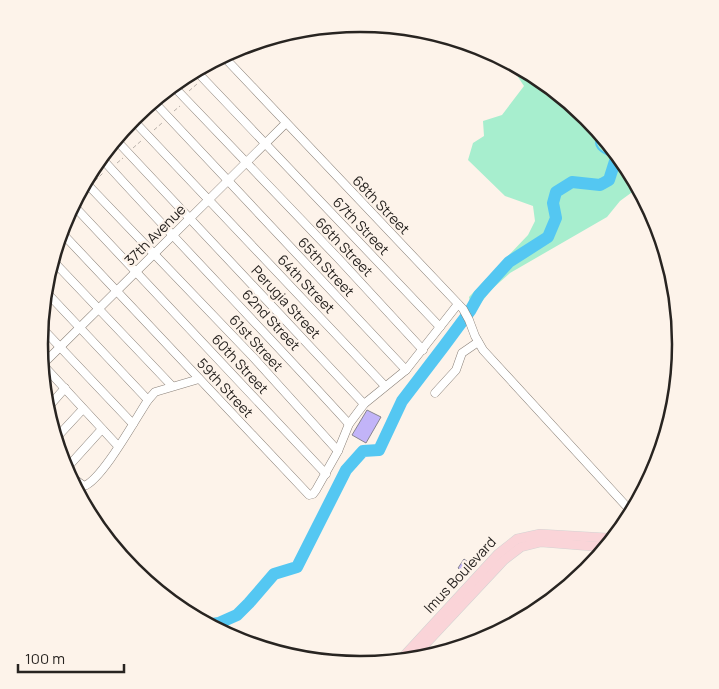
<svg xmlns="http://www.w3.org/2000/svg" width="719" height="689" font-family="Manrope,sans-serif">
<rect width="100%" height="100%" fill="#fdf3ea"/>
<!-- green -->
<polygon fill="#a7eece" points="512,68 587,118 606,147 607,151 609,152 635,190 620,201 607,217 510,273 492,289 476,309 470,303 469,297 528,235 535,221 533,206 505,196 468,160 473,143 484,136 483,121 502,115 524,86"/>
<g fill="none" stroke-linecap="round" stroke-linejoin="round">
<!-- stream -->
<path stroke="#54c7f2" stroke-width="2" d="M 598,135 C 591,149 604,153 614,158"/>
<!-- river -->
<polyline stroke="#54c7f2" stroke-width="12" points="212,624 219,623 237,615 249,603 274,574 297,567 346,470 363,451 379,450 402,401 444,346 470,311 479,295 509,262 548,237 556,218 553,203 556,192 572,182 600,185 609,180 615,161"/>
</g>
<!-- building -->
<g fill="#c2b4f8" stroke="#87858f">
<polygon points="367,410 381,417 366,443 352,435"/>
<polygon points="464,559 472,565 464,573 458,568"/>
</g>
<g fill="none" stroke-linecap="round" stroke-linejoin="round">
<!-- minor casing -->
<g stroke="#8a8179" stroke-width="9">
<g id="minor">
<polyline points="224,57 463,309 469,320 475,336 483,350 628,508"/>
<polyline points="199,74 440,327"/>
<polyline points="176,89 337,257 423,350"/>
<polyline points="155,103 406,370"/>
<polyline points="132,119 385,386"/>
<polyline points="117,141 364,404"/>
<path d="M 104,161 C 185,250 268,335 349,424"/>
<polyline points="88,185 253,357 338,451"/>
<polyline points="74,206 326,474"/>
<polyline points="61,232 309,495 313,494 316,490 338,451 349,424 364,404 406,370 458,304"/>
<polyline points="55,263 172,386"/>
<polyline points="49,295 148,400"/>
<polyline points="42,328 133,424"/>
<polyline points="43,364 286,123"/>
<polyline points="43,365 118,446"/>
<polyline points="435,393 456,370 462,353 478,342"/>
<polyline points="51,404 65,388"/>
<polyline points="57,437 83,409"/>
<polyline points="65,470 102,429"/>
<path d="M 67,474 L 84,486 C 102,480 136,418 148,400 L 155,392 L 199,379"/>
</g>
</g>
<!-- major casing -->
<g stroke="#d4d3d3" stroke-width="10">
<g id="major">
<polyline points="416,654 504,560 521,547 541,542 603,547"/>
<polyline points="403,657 498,554 517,539 540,534 608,538"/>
</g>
</g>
<!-- path -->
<g stroke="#b9b1aa" stroke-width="1" stroke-dasharray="4 2.5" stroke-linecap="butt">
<polyline points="189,91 197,84"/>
<polyline points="174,111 180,106"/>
<polyline points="154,130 162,123"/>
<polyline points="133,148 141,141"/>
<polyline points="117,163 123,158"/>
<polyline points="95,181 103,173"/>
<polyline points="80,200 86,194"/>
<polyline points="343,253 351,246"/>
<polyline points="324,273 333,263"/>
<polyline points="306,291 314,283"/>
<polyline points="287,311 295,303"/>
<polyline points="269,328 275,322"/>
<polyline points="255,348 261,342"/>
<polyline points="240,370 248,362"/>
<polyline points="220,388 228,381"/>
</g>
<!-- minor -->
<use href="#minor" stroke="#fff" stroke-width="8"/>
<!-- major -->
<use href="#major" stroke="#fad4d8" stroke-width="9"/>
</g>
<g text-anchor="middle" stroke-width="4.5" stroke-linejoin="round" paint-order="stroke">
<!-- street labels -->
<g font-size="14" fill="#282421" stroke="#fdf3ea">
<text transform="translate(381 205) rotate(46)" y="5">68th Street</text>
<text transform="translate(361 226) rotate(46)" y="5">67th Street</text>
<text transform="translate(155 235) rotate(-45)" y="5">37th Avenue</text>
<text transform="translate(344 247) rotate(46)" y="5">66th Street</text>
<text transform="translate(326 267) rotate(47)" y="5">65th Street</text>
<text transform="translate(306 284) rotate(46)" y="5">64th Street</text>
<text transform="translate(286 302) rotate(47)" y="5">Perugia Street</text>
<text transform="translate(271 320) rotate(47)" y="5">62nd Street</text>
<text transform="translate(256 343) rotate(47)" y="5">61st Street</text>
<text transform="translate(240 364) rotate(47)" y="5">60th Street</text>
<text transform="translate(225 388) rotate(47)" y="5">59th Street</text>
<text transform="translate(460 575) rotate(-47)" y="5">Imus Boulevard</text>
</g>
</g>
<!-- crop -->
<path d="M0 0H719V689H0ZM48 344a312 312 0 1 1 624 0a312 312 0 1 1-624 0Z" fill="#fdf3ea" fill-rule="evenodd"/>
<path fill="none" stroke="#282421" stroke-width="2.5" d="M48 344a312 312 0 1 1 624 0a312 312 0 1 1-624 0Z"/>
<!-- scale -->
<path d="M18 664v8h106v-8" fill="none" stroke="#282421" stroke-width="2.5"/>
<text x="25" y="664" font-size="15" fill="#282421" stroke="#fdf3ea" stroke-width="4" paint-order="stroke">100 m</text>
</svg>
